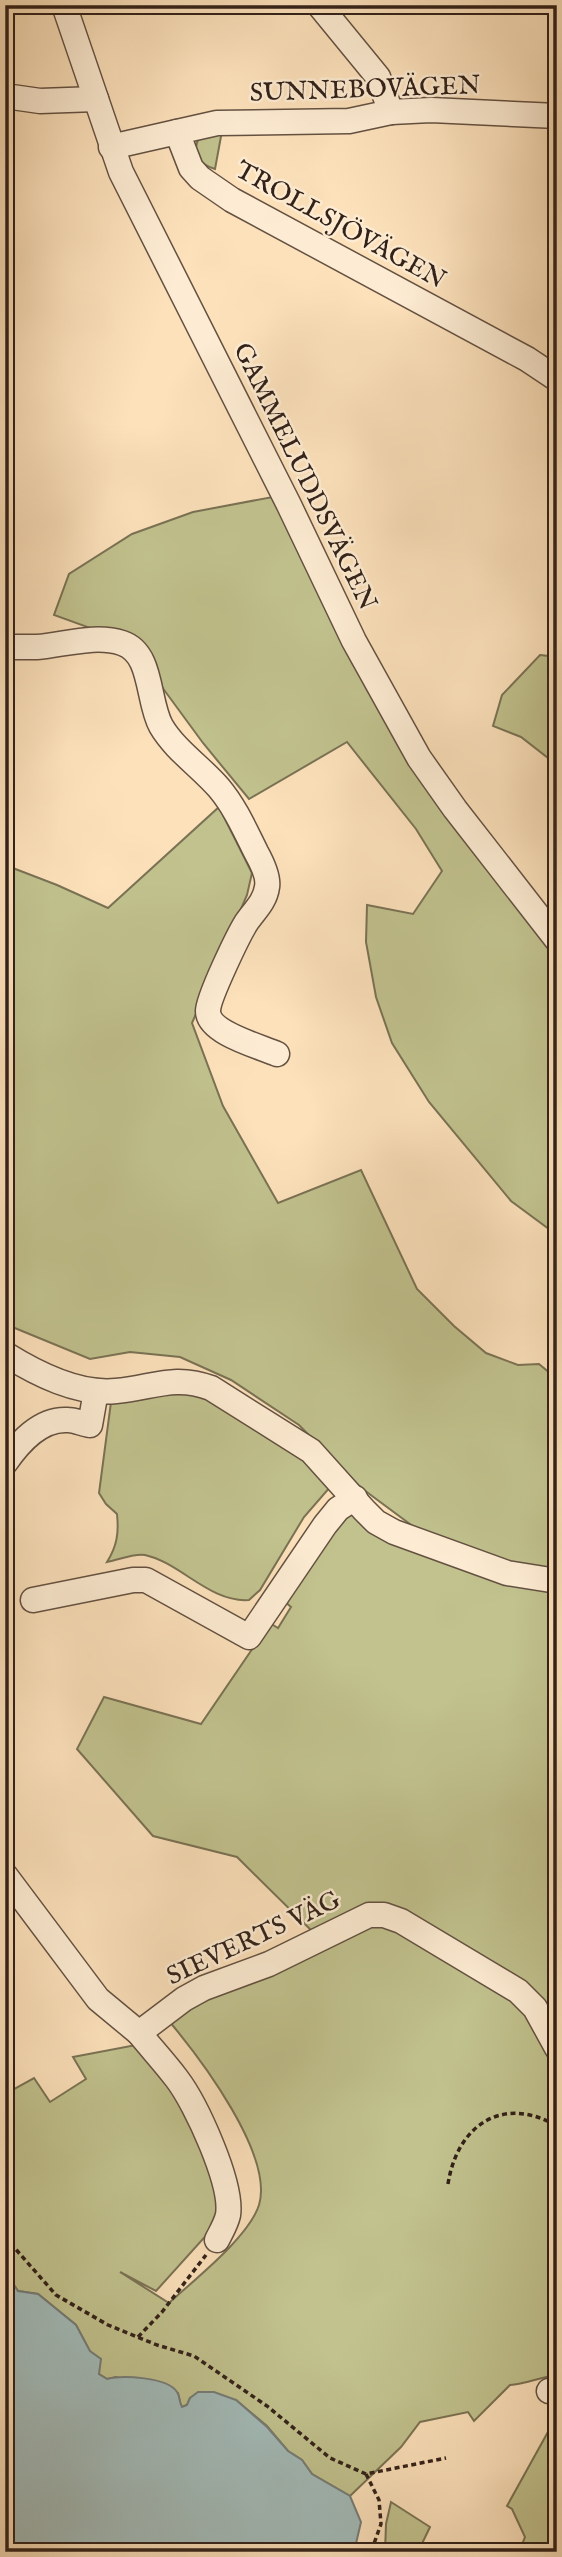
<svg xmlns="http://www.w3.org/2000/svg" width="562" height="2557" font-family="'IM FELL English',serif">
<rect width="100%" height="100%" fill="#fce1bb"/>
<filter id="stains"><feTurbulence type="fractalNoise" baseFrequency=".00286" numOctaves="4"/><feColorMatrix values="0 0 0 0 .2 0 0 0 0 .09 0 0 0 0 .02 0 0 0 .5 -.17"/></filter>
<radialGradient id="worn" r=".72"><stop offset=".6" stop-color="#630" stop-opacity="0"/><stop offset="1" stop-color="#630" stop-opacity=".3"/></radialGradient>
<!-- green -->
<g fill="#c1c28e" stroke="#7a7254" stroke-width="2">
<path d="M 222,131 L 215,169 C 200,165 191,152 199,138 Z"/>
<polygon points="278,496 502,888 557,953 557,1235 511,1201 429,1102 392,1043 376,997 366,942 367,905 413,914 442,871 416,829 347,742 249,799 203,743 129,642 54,615 69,574 132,534 193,512"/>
<polygon points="540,655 557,657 557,765 521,737 493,726 502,695"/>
<polygon points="219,807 252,873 247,895 192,1023 223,1106 278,1203 361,1170 417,1289 454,1326 486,1353 518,1365 539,1364 557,1379 557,1570 524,1571 422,1533 360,1487 299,1425 231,1380 180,1357 130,1352 90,1359 5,1324 5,865 57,885 108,908"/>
<path d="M 150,1392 L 202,1392 L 307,1457 L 331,1486 L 304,1517 L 260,1590 L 249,1600 C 210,1603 181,1563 145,1555 C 134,1553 118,1560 107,1562 C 117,1546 119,1533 117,1514 L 106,1504 L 99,1493 L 111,1402 Z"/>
<path d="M 355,1506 L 557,1588 L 557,2375 C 540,2377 526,2384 510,2385 L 474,2421 L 468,2412 L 420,2422 L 401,2447 L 350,2496 L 312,2474 L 302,2460 L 288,2451 L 267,2426 L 236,2400 L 190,2398 L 187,2405 L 181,2407 L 178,2393 L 116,2377 L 107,2379 L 99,2374 L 90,2352 L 76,2325 L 38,2294 L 18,2291 L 5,2272 L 5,2094 L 34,2078 L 50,2102 L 86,2079 L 73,2057 L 141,2044 L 158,2067 L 207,2152 L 221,2219 L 156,2291 L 120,2272 L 169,2303 C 194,2280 249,2237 259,2205 C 274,2155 200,2058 169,2021 L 202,1996 L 325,1944 L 237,1857 L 153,1836 L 77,1749 L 104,1697 L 201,1724 L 270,1623 L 278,1628 L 291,1607 L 284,1601 L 335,1520 Z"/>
<polygon points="557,2411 557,2514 548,2537 548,2552 519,2552 525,2537 512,2509 507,2506 554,2421"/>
<polygon points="391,2502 430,2527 418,2552 385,2552 386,2524"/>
</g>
<!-- water -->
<path fill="#a2bbb9" stroke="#757d79" stroke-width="2" d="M 5,2272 L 18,2291 L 38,2294 L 76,2325 L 90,2351 L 101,2359 L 99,2374 L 107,2379 C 122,2375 168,2377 177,2392 C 180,2396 179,2402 182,2407 L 187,2405 L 190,2398 L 198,2392 L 214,2392 L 236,2400 L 267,2427 L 288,2451 L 302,2460 L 312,2474 L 350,2496 L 361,2522 L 354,2552 L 5,2552 Z"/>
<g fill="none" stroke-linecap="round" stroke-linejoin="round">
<!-- minor casing -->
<g stroke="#645142" stroke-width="27">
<g id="minor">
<polyline points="64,5 121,172 289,505 354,641 419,758 455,809 557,940"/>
<polyline points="319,5 378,77 391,112"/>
<polyline points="5,96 40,101 96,99"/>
<polyline points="177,132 217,123 349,121 391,112 431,110 557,116"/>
<polyline points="111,147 177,132 191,168 200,178 232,200 527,359 557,379"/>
<path d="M 5,647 C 16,647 27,647 37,647 C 64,645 95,634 122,643 C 153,653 147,701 161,726 C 175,750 201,767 219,788 C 235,807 245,830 256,852 C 261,861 269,877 267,887 C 265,902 254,911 246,923 C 238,936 208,998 208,1011 C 208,1033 259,1046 277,1054"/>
<path d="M 5,1354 C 37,1374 78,1395 116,1391 C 152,1388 174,1374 211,1388 L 311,1451 L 364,1510 L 376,1522 L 394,1532 L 507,1573 L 557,1581"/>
<path d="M 5,1463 C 19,1443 40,1418 68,1420 C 75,1420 83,1424 90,1425 L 96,1391"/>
<polyline points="33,1600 133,1580 146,1580 249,1637 325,1525 338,1509 355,1498"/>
<polyline points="5,1875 98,1999 139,2033 184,1999 204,1988 269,1964 369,1915 384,1915 401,1921 518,1991 535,2008 557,2048"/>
<path d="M 139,2033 C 151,2048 165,2063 177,2079 C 196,2104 233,2184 228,2215 C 226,2224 221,2232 217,2240"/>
<polyline points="549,2391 557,2390"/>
</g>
</g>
<!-- path -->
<g stroke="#322119" stroke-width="3.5" stroke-dasharray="5 3.5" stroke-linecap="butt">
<polyline points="5,1413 12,1423"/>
<path d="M 448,2184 C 457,2126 502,2094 557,2126"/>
<polyline points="5,2237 56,2295 108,2325 157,2345 194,2356 267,2406 330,2458 366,2474 446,2458"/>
<polyline points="138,2337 162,2312 206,2255"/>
<polyline points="366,2474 379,2500 381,2524 371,2552"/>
<polyline points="553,2552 552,2532 557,2521"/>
</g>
<!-- minor -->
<use href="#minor" stroke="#fdecd3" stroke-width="24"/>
</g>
<g text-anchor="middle" stroke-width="5" stroke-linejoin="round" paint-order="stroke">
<!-- street labels -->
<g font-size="26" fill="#322119" stroke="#fdecd3">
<text transform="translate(365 88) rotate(-2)" y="9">SUNNEBOVÄGEN</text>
<text transform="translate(341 224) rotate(29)" y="9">TROLLSJÖVÄGEN</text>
<text transform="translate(306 476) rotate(64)" y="9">GAMMELUDDSVÄGEN</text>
<text transform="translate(253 1937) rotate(-25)" y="9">SIEVERTS VÄG</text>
</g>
</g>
<!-- margin -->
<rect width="562" height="2557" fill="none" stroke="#fce1bb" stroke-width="28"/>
<rect x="7" y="7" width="548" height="2543" fill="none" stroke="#322119" stroke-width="3.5"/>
<rect x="14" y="14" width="534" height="2529" fill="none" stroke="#322119" stroke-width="2"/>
<rect width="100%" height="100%" filter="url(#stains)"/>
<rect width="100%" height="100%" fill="url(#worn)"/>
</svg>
